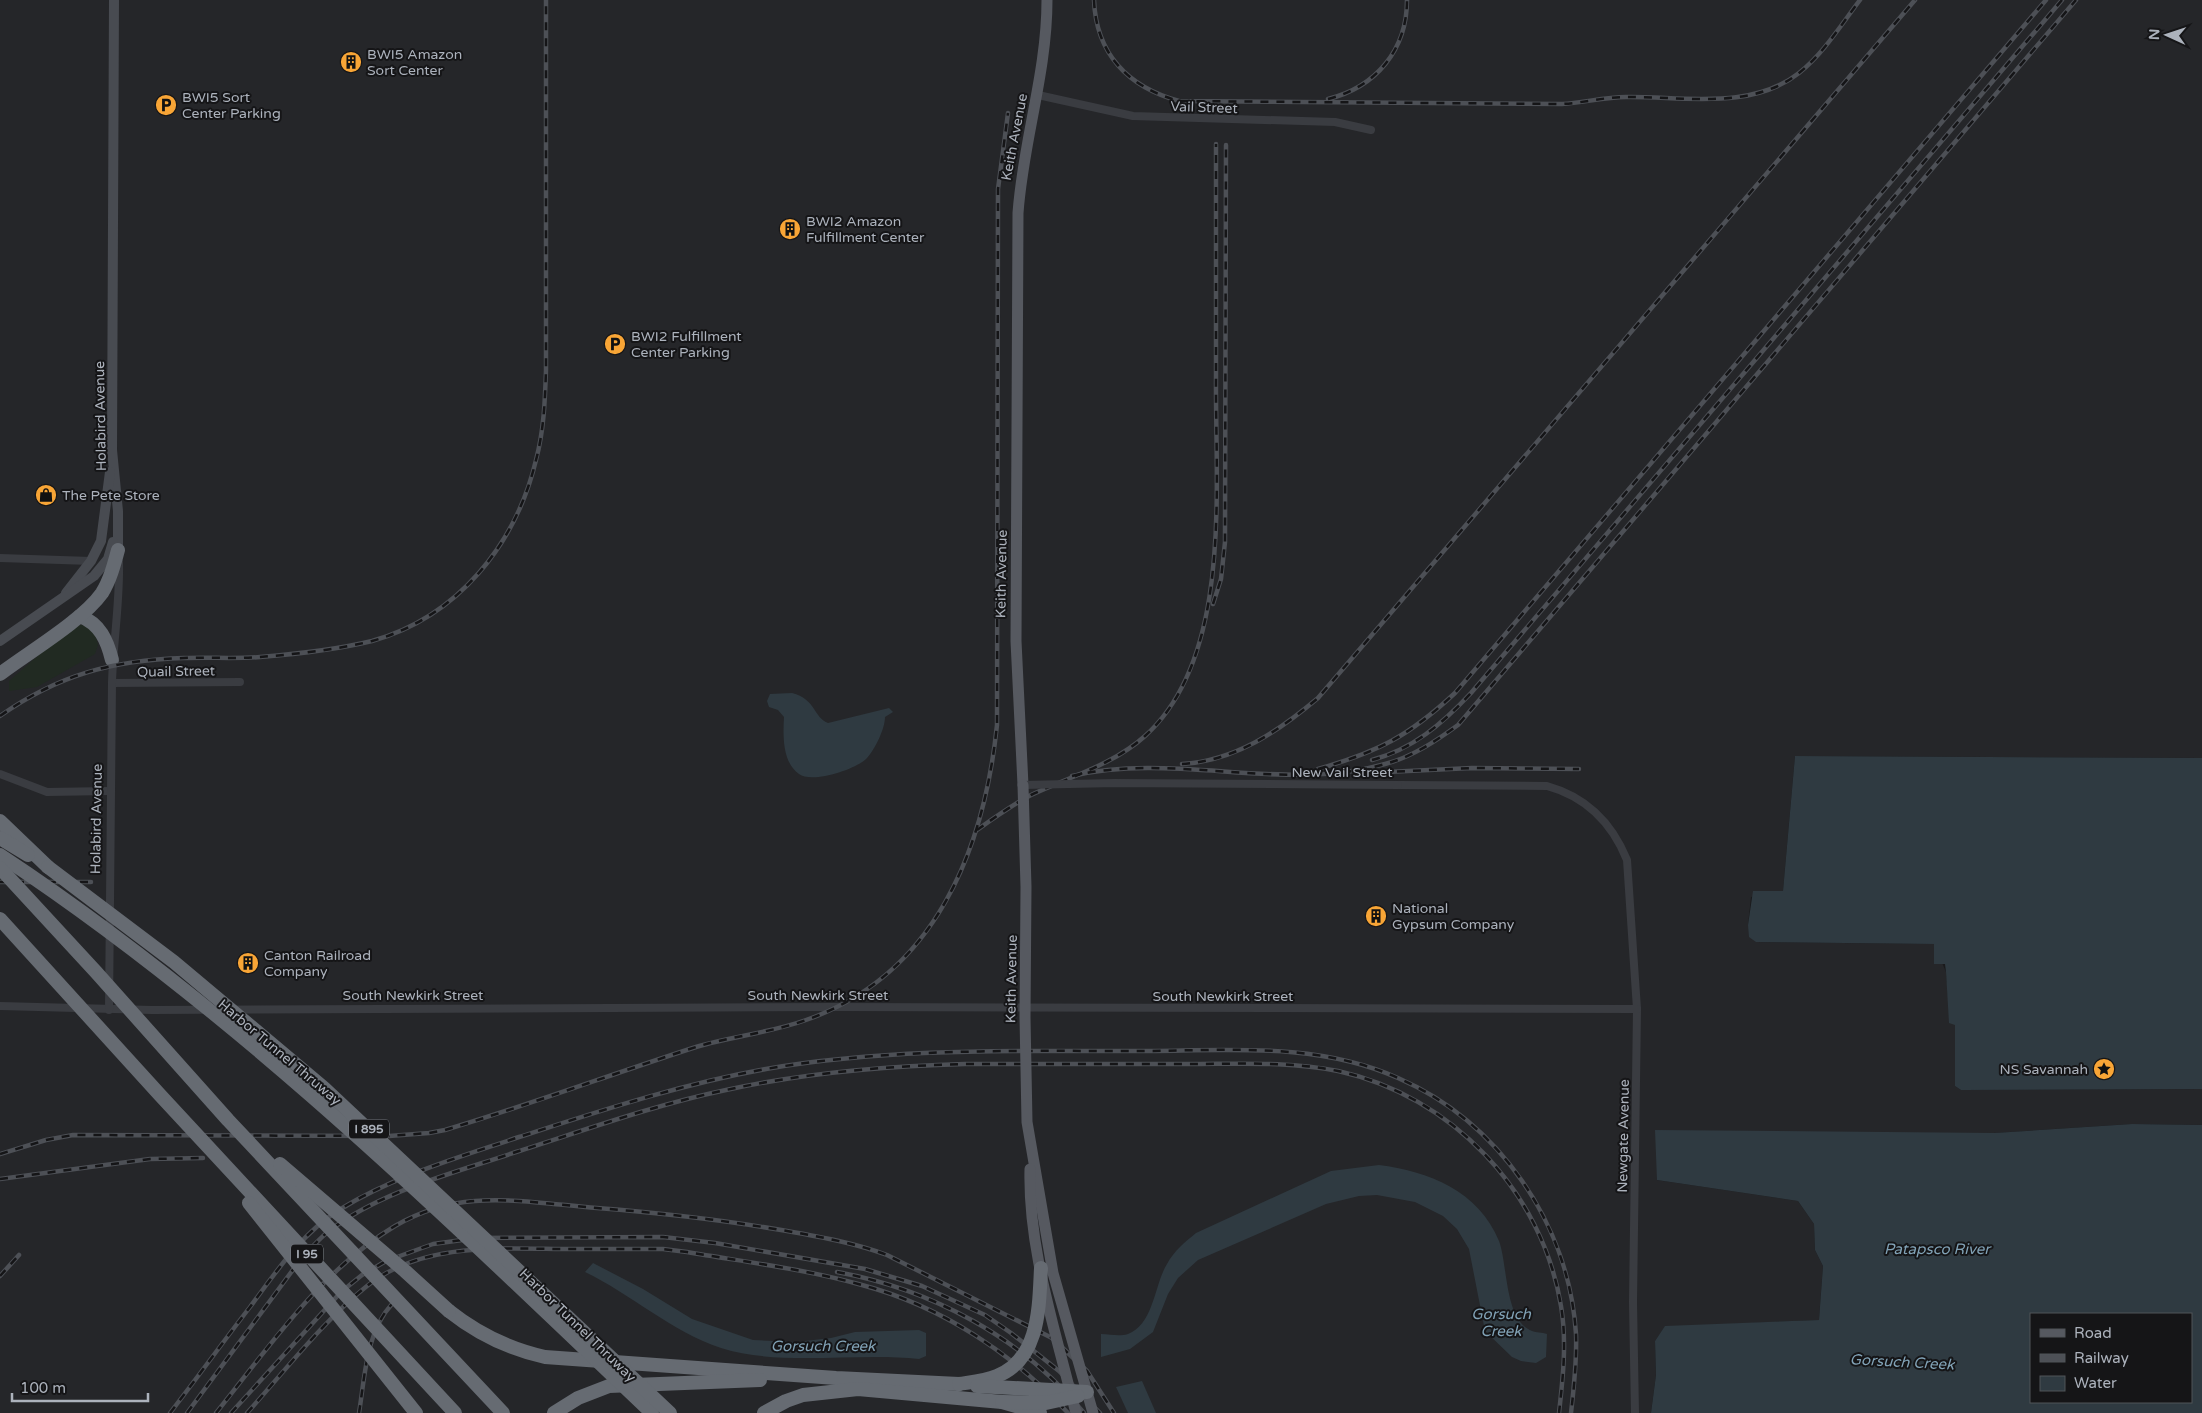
<svg xmlns="http://www.w3.org/2000/svg" width="2202" height="1413" font-family="'Varela Round',sans-serif">
<rect width="100%" height="100%" fill="#1a1a1c"/>
<!-- built -->
<polygon fill="#252629" points="0,0 2202,0 2202,758 1795,756 1783,891 1751,897 1748,925 1756,942 1934,944 1946,972 1948,996 1955,1024 1955,1086 1961,1090 2202,1089 2202,1125 2132,1124 1994,1133 1932,1134 1657,1180 1798,1201 1814,1224 1815,1250 1823,1266 1819,1320 1665,1327 1655,1341 1656,1375 1651,1413 0,1413"/>
<!-- green -->
<polygon fill="#212a22" points="83,624 94,630 98,645 95,654 37,687 9,691 9,681 67,630"/>
<!-- water -->
<g fill="#2f3a41" fill-rule="evenodd">
<path d="M 792,693 C 816,699 813,717 828,723 L 885,709 L 889,708 L 893,712 L 885,717 C 885,729 875,749 867,758 C 857,769 812,784 799,774 C 782,762 783,735 784,717 L 778,710 L 769,707 L 767,701 L 770,694 Z"/>
<polygon points="1795,756 2202,758 2202,1089 1961,1090 1955,1086 1955,1025 1949,1023 1946,972 1945,964 1934,964 1934,944 1756,942 1749,937 1748,925 1753,891 1783,891"/>
<path d="M 2132,1124 L 2202,1125 L 2202,1413 L 1651,1413 L 1656,1375 L 1655,1341 L 1665,1326 L 1819,1320 L 1823,1266 L 1815,1250 L 1814,1224 L 1798,1201 L 1657,1180 L 1655,1130 L 1994,1133 ZM 2031,1314 L 2191,1314 L 2191,1402 L 2031,1402 Z"/>
<path d="M 1379,1165 C 1428,1171 1479,1191 1499,1241 C 1508,1265 1504,1320 1532,1331 C 1536,1333 1542,1332 1547,1334 L 1546,1357 L 1536,1363 L 1521,1361 L 1512,1357 L 1485,1331 L 1469,1249 L 1457,1229 L 1443,1216 L 1415,1202 L 1377,1195 L 1359,1196 L 1326,1204 L 1198,1260 L 1178,1278 L 1168,1294 L 1153,1332 L 1130,1349 L 1101,1357 L 1101,1334 C 1111,1334 1118,1337 1128,1334 C 1154,1324 1154,1285 1167,1264 C 1174,1251 1185,1242 1196,1233 L 1331,1171 Z"/>
<path d="M 593,1263 L 643,1289 L 692,1319 L 753,1340 L 796,1342 L 831,1338 L 855,1332 L 919,1330 L 926,1333 L 926,1356 L 919,1359 C 856,1352 781,1367 721,1348 C 672,1332 631,1294 585,1272 Z"/>
<polygon points="1142,1381 1156,1413 1128,1413 1116,1387"/>
</g>
<g fill="none" stroke-linecap="round" stroke-linejoin="round">
<!-- minor -->
<g stroke="#3a3c41" stroke-width="8">
<polyline points="1038,95 1133,116 1335,122 1371,130"/>
<polyline points="0,558 91,561"/>
<polyline points="112,683 240,682"/>
<polyline points="0,774 47,792 110,791"/>
<path d="M 1398,785 L 1547,786 C 1587,797 1612,823 1627,860 L 1637,1009 L 1633,1302 L 1635,1413"/>
<polyline points="0,1006 152,1010 836,1007 1637,1009"/>
<path d="M 109,1010 L 112,683 C 113,643 120,603 119,562"/>
</g>
<!-- secondary -->
<g stroke="#484b51" stroke-width="10">
<polyline points="114,0 112,450 118,511 118,550"/>
<polyline points="66,593 91,561 101,541 110,472"/>
<polyline points="0,641 94,576 108,559 113,542"/>
</g>
<!-- primary -->
<path stroke="#565960" stroke-width="11" d="M 1023,785 L 1016,641 L 1018,213 C 1023,141 1047,73 1047,0"/>
<!-- motorway -->
<g stroke="#666b72" stroke-width="14">
<path d="M 80,616 C 100,624 107,640 112,660"/>
<path d="M 0,674 C 29,652 82,621 102,593 C 110,580 114,565 118,550"/>
<polyline points="0,821 48,867"/>
<polyline points="0,838 28,855"/>
<path d="M 449,1311 C 478,1334 509,1349 545,1357 L 836,1378 L 959,1384"/>
<polyline points="554,1413 578,1398 609,1386 760,1380"/>
<polyline points="764,1413 786,1401 803,1395 858,1389 1002,1402 1040,1413"/>
</g>
<!-- rail casing -->
<g stroke="#4d5056" stroke-width="4.5">
<g id="rail">
<path d="M 1094,0 C 1096,54 1128,87 1179,101 L 1562,104 C 1583,103 1604,97 1626,97 C 1682,96 1751,111 1799,73 C 1823,54 1841,25 1860,0"/>
<path d="M 1328,99 C 1376,87 1407,50 1407,0"/>
<polyline points="1213,604 1221,579 1225,542 1226,145"/>
<path d="M 0,716 C 58,675 113,660 184,658 C 209,657 235,659 260,657 C 297,654 335,650 372,641 C 458,617 516,544 536,460 C 544,430 545,400 546,370 L 546,0"/>
<path d="M 1372,760 C 1413,749 1442,724 1471,693 L 2062,0"/>
<path d="M 1182,764 C 1235,761 1279,731 1318,698 L 1915,0"/>
<path d="M 1318,769 C 1378,752 1409,736 1455,693 L 2046,0"/>
<polyline points="1365,773 1472,768 1579,769"/>
<path d="M 1072,776 C 1175,752 1285,793 1385,764 C 1412,757 1436,741 1458,725 L 2076,0"/>
<path d="M 977,830 C 994,818 1012,805 1031,795 C 1069,777 1113,765 1145,736 C 1233,657 1215,486 1216,378 C 1216,300 1216,222 1216,144"/>
<polyline points="0,882 91,882"/>
<path d="M 0,1154 L 46,1140 L 73,1135 L 389,1136 L 429,1133 L 445,1130 C 529,1105 612,1074 696,1047 C 732,1036 770,1033 806,1020 C 935,975 984,850 997,725 L 998,189 L 1008,113"/>
<polyline points="0,1179 150,1159 203,1158"/>
<path d="M 837,1272 C 931,1289 1023,1338 1084,1413"/>
<polyline points="0,1276 19,1255"/>
<path d="M 170,1413 C 197,1378 223,1342 250,1307 C 276,1272 301,1234 339,1210 C 394,1176 457,1158 519,1137 C 600,1111 681,1084 766,1069 C 888,1048 1013,1051 1136,1051 C 1224,1051 1316,1041 1398,1078 C 1499,1122 1569,1224 1576,1334 C 1577,1360 1574,1387 1571,1413"/>
<path d="M 187,1413 L 295,1267 C 306,1254 316,1241 329,1231 C 381,1191 454,1173 516,1152 C 585,1130 654,1105 726,1090 C 804,1073 885,1066 965,1064 C 1040,1064 1114,1064 1189,1064 C 1238,1064 1289,1061 1338,1071 C 1452,1096 1542,1191 1561,1306 C 1567,1342 1563,1377 1559,1413"/>
<path d="M 216,1413 C 269,1347 321,1270 395,1226 C 419,1212 448,1203 475,1201 C 515,1198 557,1205 597,1208 C 661,1213 724,1220 787,1231 C 821,1237 855,1243 887,1255 L 1052,1338 L 1087,1371 L 1114,1413"/>
<polyline points="231,1413 341,1292 362,1275 386,1261 433,1244 477,1238 663,1237 715,1243 865,1269 922,1286 985,1315 1011,1333 1059,1371 1100,1413"/>
<path d="M 247,1413 C 284,1372 324,1320 367,1286 C 419,1244 494,1248 557,1249 C 592,1249 628,1249 663,1249 L 687,1252 C 745,1262 805,1269 862,1285 C 941,1306 1012,1353 1068,1413"/>
<path d="M 359,1413 C 365,1376 366,1332 392,1304"/>
</g>
</g>
<!-- rail -->
<use href="#rail" stroke="#151517" stroke-width="2.5" stroke-dasharray="8" stroke-linecap="butt"/>
<!-- minor-bridge -->
<polyline stroke="#3a3c41" stroke-width="8" points="1023,785 1115,783 1398,785"/>
<!-- primary-bridge -->
<g stroke="#565960" stroke-width="11">
<polyline points="1023,785 1026,887 1025,1017 1027,1122 1053,1273 1093,1413"/>
<path d="M 1030,1169 C 1028,1244 1052,1319 1070,1391"/>
<polyline points="1072,1398 1076,1413"/>
</g>
<!-- motorway-bridge -->
<g stroke="#666b72" stroke-width="14">
<path d="M 0,855 C 239,1013 445,1216 652,1413"/>
<polyline points="48,867 174,962 324,1088 670,1413"/>
<polyline points="0,868 96,972 228,1120 503,1413"/>
<polyline points="0,919 160,1095 455,1413"/>
<polyline points="280,1164 405,1271 449,1311"/>
<polyline points="249,1203 416,1413"/>
<path d="M 959,1384 C 972,1382 985,1381 997,1376 C 1040,1359 1039,1306 1041,1268"/>
<polyline points="977,1386 1087,1392"/>
<polyline points="1002,1402 1046,1403 1078,1396"/>
</g>
</g>
<!-- icons -->
<defs>
<g id="building-disc" transform="scale(1.125)"><circle r="9.5" fill="#f8a536" stroke="#151517"/><path d="M-4-6H4V6H1V3H-1V6H-4ZM-2.5-4.3h1.7v1.8h-1.7ZM.8-4.3h1.7v1.8H.8ZM-2.5-1h1.7V.8h-1.7ZM.8-1h1.7V.8H.8Z" fill="#111"/></g>
<g id="parking-disc" transform="scale(1.125)"><circle r="9.5" fill="#f8a536" stroke="#151517"/><path d="M-3.5-5.5H1a3.5 3.5 0 0 1 0 7H-1V5.5H-3.5ZM-1-3.4V-.6H.8a1.4 1.4 0 0 0 0-2.8Z" fill="#111"/></g>
<g id="shop-disc" transform="scale(1.125)"><circle r="9.5" fill="#f8a536" stroke="#151517"/><path d="M-5-2.5h2.3a2.7 3.5 0 0 1 5.4 0H5L5.5 6h-11ZM-1.5-2.5h3a1.5 2.3 0 0 0-3 0Z" fill="#111"/></g>
<g id="sight-disc" transform="scale(1.125)"><circle r="9.5" fill="#f8a536" stroke="#151517"/><path d="M0-6L1.8-2.2L6-1.7L2.9 1.2L3.7 5.4L0 3.3L-3.7 5.4L-2.9 1.2L-6-1.7L-1.8-2.2Z" fill="#111"/></g>
</defs>
<g fill-rule="evenodd">
<use href="#building-disc" x="351" y="62"/>
<use href="#parking-disc" x="166" y="105"/>
<use href="#building-disc" x="790" y="229"/>
<use href="#parking-disc" x="615" y="344"/>
<use href="#shop-disc" x="46" y="495"/>
<use href="#building-disc" x="1376" y="916"/>
<use href="#building-disc" x="248" y="963"/>
<use href="#sight-disc" x="2104" y="1069"/>
</g>
<g text-anchor="middle" stroke-width="4" stroke-linejoin="round" paint-order="stroke">
<!-- shield labels -->
<g fill="#151517" stroke="#7f838a" stroke-width="1">
<rect x="349" y="1119.5" width="40" height="19" rx="4"/>
<rect x="291" y="1244.5" width="32" height="19" rx="4"/>
</g>
<g font-size="12" font-weight="bold" fill="#acb2bc">
<text x="369" y="1133">I 895</text>
<text x="307" y="1258">I 95</text>
</g>
<!-- poi labels -->
<g font-size="14" fill="#acb2bc" stroke="#151517" text-anchor="start">
<text x="367" y="59">BWI5 Amazon<tspan x="367" dy="16">Sort Center</tspan></text>
<text x="182" y="102">BWI5 Sort<tspan x="182" dy="16">Center Parking</tspan></text>
<text x="806" y="226">BWI2 Amazon<tspan x="806" dy="16">Fulfillment Center</tspan></text>
<text x="631" y="341">BWI2 Fulfillment<tspan x="631" dy="16">Center Parking</tspan></text>
<text x="62" y="500">The Pete Store</text>
<text x="1392" y="913">National<tspan x="1392" dy="16">Gypsum Company</tspan></text>
<text x="264" y="960">Canton Railroad<tspan x="264" dy="16">Company</tspan></text>
<text x="2088" y="1074" text-anchor="end">NS Savannah</text>
</g>
<!-- street labels -->
<g font-size="14" fill="#acb2bc" stroke="#151517">
<text transform="translate(1204 107) rotate(2)" y="5">Vail Street</text>
<text transform="translate(1014 137) rotate(-79)" y="5">Keith Avenue</text>
<text transform="translate(100 416) rotate(-91)" y="5">Holabird Avenue</text>
<text transform="translate(1001 574) rotate(-89)" y="5">Keith Avenue</text>
<text transform="translate(176 671) rotate(-1)" y="5">Quail Street</text>
<text x="1342" y="777">New Vail Street</text>
<text transform="translate(96 819) rotate(-89)" y="5">Holabird Avenue</text>
<text transform="translate(1011 979) rotate(-89)" y="5">Keith Avenue</text>
<text x="413" y="1000">South Newkirk Street</text>
<text x="818" y="1000">South Newkirk Street</text>
<text x="1223" y="1001">South Newkirk Street</text>
<text transform="translate(280 1052) rotate(40)" y="5">Harbor Tunnel Thruway</text>
<text transform="translate(1623 1136) rotate(-89)" y="5">Newgate Avenue</text>
<text transform="translate(578 1325) rotate(44)" y="5">Harbor Tunnel Thruway</text>
</g>
<!-- water labels -->
<g font-size="15" font-style="italic" fill="#82a3b7" stroke="#151517">
<text x="1937" y="1254">Patapsco River</text>
<text x="1501" y="1319">Gorsuch<tspan x="1501" dy="17">Creek</tspan></text>
<text x="823" y="1351">Gorsuch Creek</text>
<text transform="translate(1902 1362) rotate(3)" y="5">Gorsuch Creek</text>
</g>
</g>
<!-- legend -->
<rect x="2030" y="1313" width="162" height="90" fill="#151517" stroke="#515459"/>
<rect x="2040" y="1329" width="25" height="8" fill="#565960" stroke="#515459"/>
<text x="2074" y="1338" font-size="15" fill="#acb2bc">Road</text>
<rect x="2040" y="1354" width="25" height="8" fill="#4d5056" stroke="#515459"/>
<text x="2074" y="1363" font-size="15" fill="#acb2bc">Railway</text>
<rect x="2040" y="1376" width="25" height="15" fill="#2f3a41" stroke="#515459"/>
<text x="2074" y="1388" font-size="15" fill="#acb2bc">Water</text>
<!-- north arrow -->
<g transform="translate(2167 35) rotate(273)" stroke="#151517" stroke-width="4" paint-order="stroke">
<path d="M0-4L9 19L0 12L-9 19Z" fill="#acb2bc"/>
<text y="-8" font-size="14" font-weight="bold" text-anchor="middle" fill="#acb2bc">N</text>
</g>
<!-- scale -->
<path d="M12 1393v8h136v-8" fill="none" stroke="#acb2bc" stroke-width="2.5"/>
<text x="20" y="1393" font-size="15" fill="#acb2bc" stroke="#151517" stroke-width="4" paint-order="stroke">100 m</text>
</svg>
